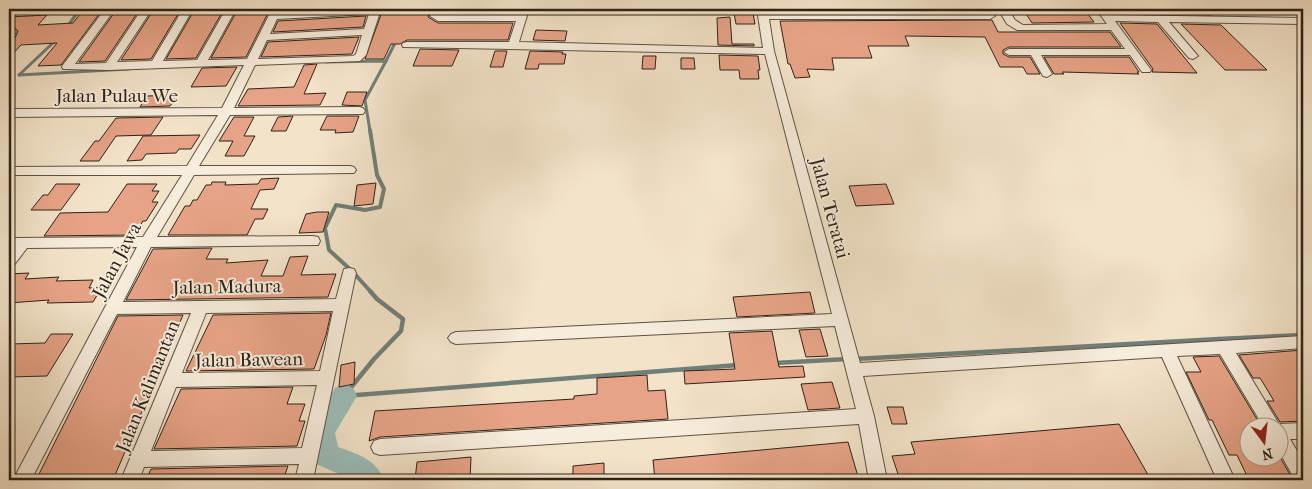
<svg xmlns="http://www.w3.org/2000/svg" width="1312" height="489" font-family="'IM FELL French Canon',serif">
<rect width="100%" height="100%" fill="#f3e3c9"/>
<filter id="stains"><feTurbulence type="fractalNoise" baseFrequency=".004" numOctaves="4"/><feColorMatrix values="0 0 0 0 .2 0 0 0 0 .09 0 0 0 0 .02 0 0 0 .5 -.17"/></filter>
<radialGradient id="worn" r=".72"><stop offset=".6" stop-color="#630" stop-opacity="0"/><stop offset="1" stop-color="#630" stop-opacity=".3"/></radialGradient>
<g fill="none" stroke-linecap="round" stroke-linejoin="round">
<!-- stream-far2 -->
<g stroke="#707f79" stroke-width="3">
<polyline points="67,27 80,9"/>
<polyline points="386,61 396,41"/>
<polyline points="326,62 386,61 365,100 370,131"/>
<polyline points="19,75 129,69"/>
<polyline points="19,75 56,40"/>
</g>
<!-- stream-far1 -->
<polyline stroke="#707f79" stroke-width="4" points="370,130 377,175 384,189 380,207 365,210 336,205 325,228 329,250 352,271 371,292"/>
<!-- stream -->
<g stroke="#707f79" stroke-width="4.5">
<polyline points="1219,339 1303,335"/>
<polyline points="855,359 1219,339 1222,344"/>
<polyline points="775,363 848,359"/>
<polyline points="344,396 374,359 401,331 403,319 377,299 370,291"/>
<polyline points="344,396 738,365"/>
</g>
<!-- river -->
<path fill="#9cbdba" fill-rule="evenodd" d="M 344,384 L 353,388 L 357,396 L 335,433 L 338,447 C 358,454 377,460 384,480 L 350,480 L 346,477 L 316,464 L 312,455 L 307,431 L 335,388 Z"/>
</g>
<!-- building -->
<g fill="#e7a387" stroke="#2d2217">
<polygon points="84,9 103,9 61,65 38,66 57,43 21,45 9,58 9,40 15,38 18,31 15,28 9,28 9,17 47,15 38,25 73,23"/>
<polygon points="117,9 140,9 105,61 79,62"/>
<polygon points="154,9 181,9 151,59 121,60"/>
<polygon points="195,9 224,9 196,58 166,59"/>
<polygon points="238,9 270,9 246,57 211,58"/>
<polygon points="383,9 431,9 428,17 438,23 513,23 508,40 407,40 400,44 391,44 384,59 365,59"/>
<polygon points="445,9 519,9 517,13 443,13"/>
<polygon points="780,9 985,9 987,12 780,11"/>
<polygon points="1023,9 1035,9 1038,12 1067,12 1064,9 1084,9 1094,22 1032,23"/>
<polygon points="1115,9 1159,9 1153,14 1119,13"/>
<polygon points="1167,9 1205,9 1211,15 1172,14"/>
<polygon points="734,13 753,13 755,24 736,24"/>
<polygon points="366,16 363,27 273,32 278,21"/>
<polygon points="730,17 732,44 754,44 754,46 718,45 717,18"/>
<polygon points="992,20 998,32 1110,32 1121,47 1009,47 1003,50 1003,54 1009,57 1030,57 1040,74 1027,74 1023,67 1000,67 985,37 905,36 909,46 868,46 872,58 832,58 834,70 807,69 810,77 795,78 790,64 788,64 780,21"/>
<polygon points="1120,23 1157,24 1197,73 1152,72 1153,69"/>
<polygon points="1181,24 1221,25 1267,70 1225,70"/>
<polygon points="536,30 567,31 565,41 533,40"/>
<polygon points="359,37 352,54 261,57 268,42"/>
<polygon points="420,49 459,50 452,66 413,66"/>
<polygon points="495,51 507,51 503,67 490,67"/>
<polygon points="530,51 563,52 562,54 566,54 564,64 539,64 538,69 525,69"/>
<polygon points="719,55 758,56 760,70 758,70 759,79 740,79 739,70 720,70"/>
<polygon points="643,56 656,56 655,69 642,69"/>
<polygon points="1044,57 1129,57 1139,72 1137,72 1139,74 1062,72 1064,74 1054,74"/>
<polygon points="681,58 694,58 695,69 681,69"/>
<polygon points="317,64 304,94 326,93 320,105 238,106 248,89 294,87 304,65"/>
<polygon points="237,67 226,86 191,87 202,68"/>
<polygon points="347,92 367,92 362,106 342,105"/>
<polygon points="178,95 170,106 140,107 147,96"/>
<polygon points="293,116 286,131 271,131 278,117"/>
<polygon points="327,116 359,116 353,132 335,133 336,130 320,130"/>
<polygon points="163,117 151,135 116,136 99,161 80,161 95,141 99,141 116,118"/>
<polygon points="234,117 254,117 244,136 255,136 244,156 225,156 233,141 219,141"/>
<polygon points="200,135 191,149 179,149 176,153 146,154 142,160 127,161 143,136"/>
<polygon points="279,178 274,189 260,190 251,209 268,209 263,219 255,219 247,235 168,235 185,206 190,206 193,200 197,200 206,185 211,185 212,182 226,182 225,185 258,184 261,179"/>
<polygon points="376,183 373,204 354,206 357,185"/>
<polygon points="56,184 80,184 61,210 31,210 43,195 48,195"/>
<polygon points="127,184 157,184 152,191 159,191 152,202 158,202 146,221 143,221 134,235 44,236 60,213 108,212"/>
<polygon points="886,184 894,204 856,206 849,186"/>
<polygon points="317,212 329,212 323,232 299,233 306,214"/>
<polygon points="212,248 206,259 228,259 226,263 268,260 261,276 283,276 290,257 308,256 301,275 336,274 328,297 126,300 153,249"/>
<polygon points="29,273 25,279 59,277 56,281 93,280 89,288 102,287 93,302 47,303 49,300 9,303 9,274"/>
<polygon points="810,292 815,313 737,317 733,297"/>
<polygon points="331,313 326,335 314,369 186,371 213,315"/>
<polygon points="183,315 113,480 36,480 118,316"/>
<polygon points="820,329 828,356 806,357 799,330"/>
<polygon points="772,331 779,367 803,366 805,377 685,384 684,371 735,369 729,333"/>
<polygon points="51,334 73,334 47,376 9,377 9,344 45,343"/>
<polygon points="1303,350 1303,421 1280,422 1267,401 1274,401 1265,386 1260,378 1253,378 1239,355"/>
<polygon points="1219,356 1261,426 1250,426 1250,456 1280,457 1293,480 1249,480 1237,455 1229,455 1212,420 1209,420 1186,372 1201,372 1193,357"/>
<polygon points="355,362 354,384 339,387 341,365"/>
<polygon points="647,375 648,391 665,390 668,419 380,437 369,441 375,411 574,399 574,396 597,394 597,378"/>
<polygon points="832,382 840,408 808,410 801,384"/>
<polygon points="293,387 287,404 305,404 299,421 305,421 297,446 154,449 181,389"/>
<polygon points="887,407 903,407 907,424 892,424"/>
<polygon points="1119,424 1151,480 900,480 892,456 915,454 911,442"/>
<polygon points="848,442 859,480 655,480 653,460"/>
<polygon points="471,457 470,480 415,480 417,462"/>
<polygon points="604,463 604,480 573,480 573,466"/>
<polygon points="288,466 283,480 146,480 151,469"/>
</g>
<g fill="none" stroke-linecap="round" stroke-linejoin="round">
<!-- minor casing -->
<g stroke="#5e5244" stroke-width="2">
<g id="minor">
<polygon points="9,9 41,9 36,12 9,15"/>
<path d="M 105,9 L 115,9 L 75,64 L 106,63 L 142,9 L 152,9 L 117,62 L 152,61 L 183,9 L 193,9 L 163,61 L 197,60 L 226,9 L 236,9 L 208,60 L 247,59 L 272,9 L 282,9 L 280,13 L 381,9 L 366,55 L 360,61 L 255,65 L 234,108 L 359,107 L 363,108 L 365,111 L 363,114 L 230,115 L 199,166 L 350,166 L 354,167 L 356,170 L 354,173 L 194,175 L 157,237 L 313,236 L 318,237 L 320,241 L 318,245 L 151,247 L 123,302 L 336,299 L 344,269 L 349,268 L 354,269 L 356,273 L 313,480 L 295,480 L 299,464 L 144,467 L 139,480 L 121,480 L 191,313 L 117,314 L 31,480 L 13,480 L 137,247 L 27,248 L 14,265 L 9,266 L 9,251 L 11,248 L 9,248 L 9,238 L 143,237 L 182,175 L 9,175 L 9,167 L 187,166 L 218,115 L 9,117 L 9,109 L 222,108 L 244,65 L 109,70 L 63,69 L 62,67 L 63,65 ZM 369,14 L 364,29 L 270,34 L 277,19 ZM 362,35 L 356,54 L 353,56 L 258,59 L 267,40 ZM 333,311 L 320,371 L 182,373 L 206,313 ZM 317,385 L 302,448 L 151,451 L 176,387 Z"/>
<polygon points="433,9 443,9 440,15 518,15 521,9 529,9 519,42 763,48 757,9 767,9 768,13 993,14 995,16 990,19 769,19 774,51 860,363 1303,336 1303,348 1236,353 1279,424 1303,423 1303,439 1290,439 1303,461 1303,480 1295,480 1280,453 1280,426 1263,426 1220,354 1177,356 1235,480 1217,480 1162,357 863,376 874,416 887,480 869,480 859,424 380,455 374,453 371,447 374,441 380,439 856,409 835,326 456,344 451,342 448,338 451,334 456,332 832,314 765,54 403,47 402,45 403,43 407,42 509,42 516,21 438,21 430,16"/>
<polygon points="998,9 1008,9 1015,20 1023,25 1107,24 1096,9 1106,9 1111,15 1303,18 1303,24 1169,22 1198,56 1193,59 1189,58 1158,22 1115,21 1151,70 1150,72 1142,72 1130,55 1041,55 1052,74 1047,77 1043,76 1031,55 1009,55 1004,52 1009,49 1125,49 1111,30 1017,30 1007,24"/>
<polygon points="9,30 15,30 16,32 13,37 9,38"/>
</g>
</g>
<!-- minor -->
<use href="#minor" fill="#f7eddc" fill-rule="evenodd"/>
</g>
<g text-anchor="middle" stroke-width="4" stroke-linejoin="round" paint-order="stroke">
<!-- street labels -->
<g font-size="19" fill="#2d2217" stroke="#f7eddc">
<text x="117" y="102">Jalan Pulau We</text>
<text transform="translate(831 208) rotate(75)" y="7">Jalan Teratai</text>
<text transform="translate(116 260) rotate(-62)" y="7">Jalan Jawa</text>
<text transform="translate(227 286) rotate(-1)" y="7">Jalan Madura</text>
<text transform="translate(249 359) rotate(-1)" y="7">Jalan Bawean</text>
<text transform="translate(147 386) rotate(-68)" y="7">Jalan Kalimantan</text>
</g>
</g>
<!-- margin -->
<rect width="1312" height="489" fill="none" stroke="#f3e3c9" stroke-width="30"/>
<rect x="10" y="10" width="1292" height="469" fill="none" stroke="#2d2217" stroke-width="2.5"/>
<rect x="15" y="15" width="1282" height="459" fill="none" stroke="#2d2217"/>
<!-- north arrow -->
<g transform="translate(1264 442) rotate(165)"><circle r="24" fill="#f7eddc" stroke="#a69c8d"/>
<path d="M0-4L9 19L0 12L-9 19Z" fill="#8f2418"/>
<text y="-8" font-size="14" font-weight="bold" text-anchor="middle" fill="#2d2217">N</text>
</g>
<rect width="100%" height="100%" filter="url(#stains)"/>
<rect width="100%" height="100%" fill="url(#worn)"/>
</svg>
